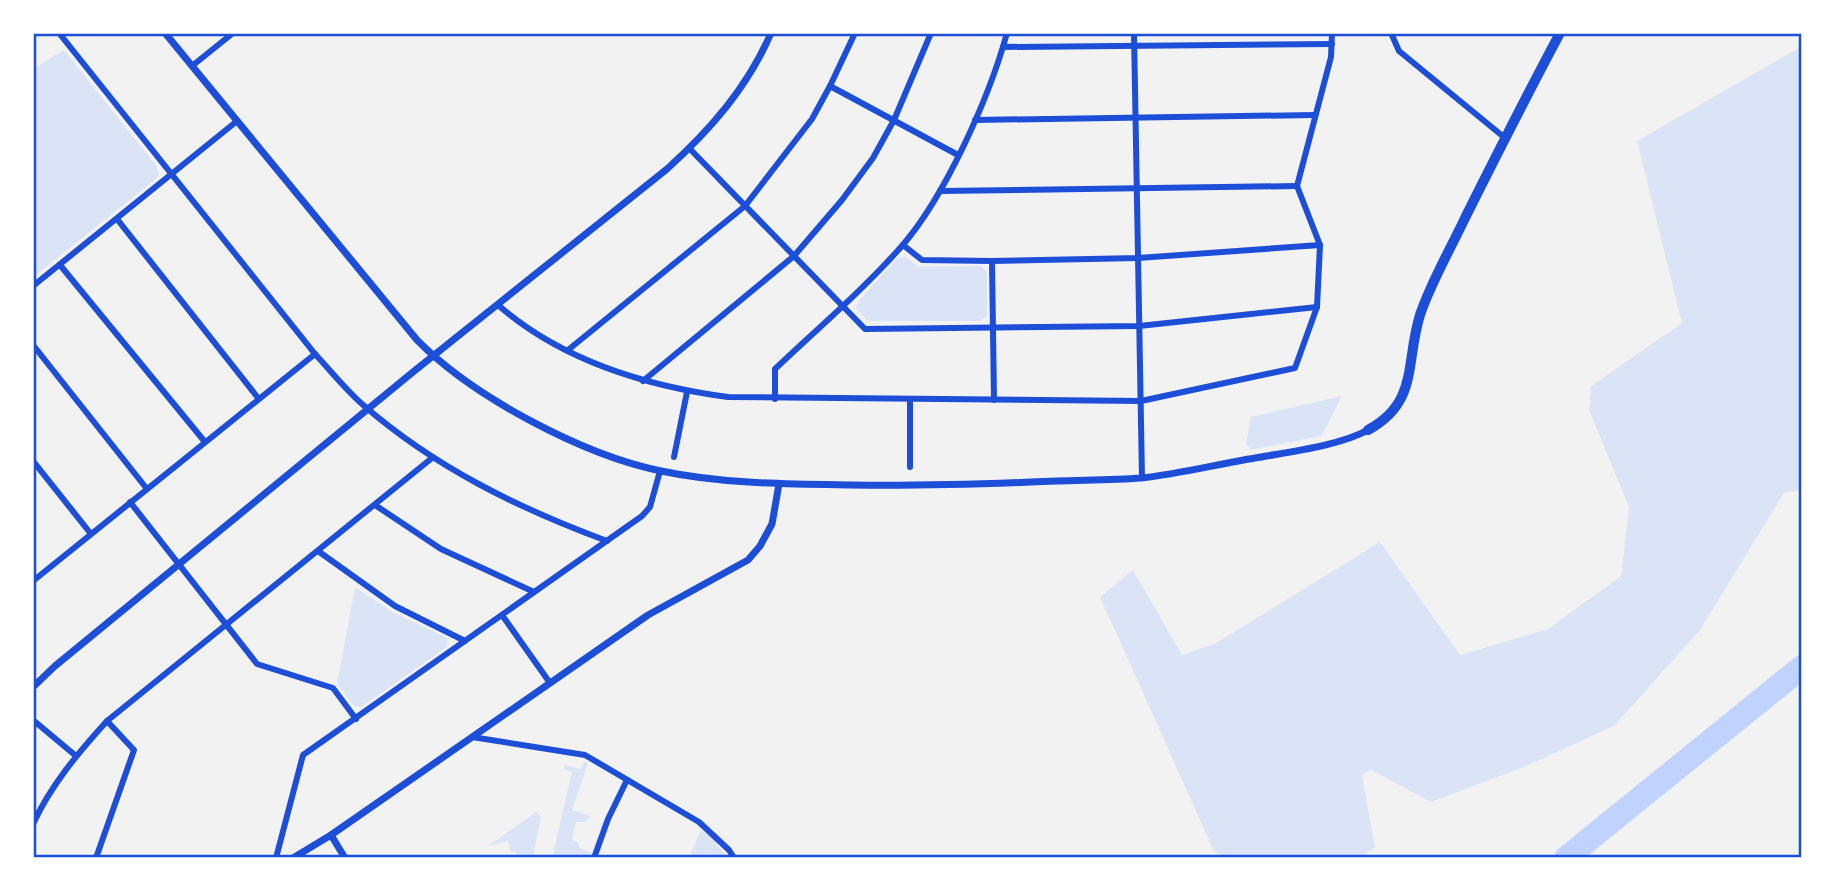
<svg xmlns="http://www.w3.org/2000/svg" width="1835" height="891" font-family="Mulish,sans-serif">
<rect width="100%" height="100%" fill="#f2f2f2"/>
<!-- green -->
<g fill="#dbe4f7">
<polygon points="1802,46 1802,490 1784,493 1700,630 1614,726 1524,767 1431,802 1371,770 1362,775 1375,848 1358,858 1226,858 1214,851 1100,597 1133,570 1182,655 1216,643 1380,542 1460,655 1548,629 1621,576 1629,507 1589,410 1591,386 1682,323 1637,141"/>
<polygon points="64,50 157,167 159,174 156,179 33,277 33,69"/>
<polygon points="906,257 919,267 981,266 987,272 987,316 981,321 868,321 856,309 858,302 897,258"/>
<polygon points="1342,396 1321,436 1251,450 1246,444 1251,417"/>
<polygon points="355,587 392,612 447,638 447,647 361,707 354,706 337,684"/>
<polygon points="584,761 588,763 572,810 591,816 586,822 576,822 572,839 579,843 579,848 592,853 590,858 552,858 572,772 564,769 565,765 581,769"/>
<polygon points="536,812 541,817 533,858 517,858 516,852 511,852 508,841 488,846"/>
<polygon points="701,830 713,839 727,858 689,858"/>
</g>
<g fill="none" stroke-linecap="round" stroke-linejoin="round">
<!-- river -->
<polyline stroke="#bfd3fe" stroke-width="24" points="1566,858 1802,667"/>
<!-- minor -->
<g stroke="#1d4ed8" stroke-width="6">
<path d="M 59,33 L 315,354 C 330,370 345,389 362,404 C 434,467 518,508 607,541"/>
<polyline points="1134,33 1142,478"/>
<polyline points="1391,33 1399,51 1505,138"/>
<polyline points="1003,47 1332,44"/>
<polyline points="192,66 233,33"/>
<polyline points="830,86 958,155"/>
<polyline points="975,120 1314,115"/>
<polyline points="690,149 865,329 1139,326 1317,307"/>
<polyline points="940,191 1297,186"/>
<polyline points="117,219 258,398"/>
<polyline points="903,245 922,260 992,261 1138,258 1320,245"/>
<polyline points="992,261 994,400"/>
<polyline points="60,265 205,442"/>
<polyline points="33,286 237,121"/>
<path d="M 498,305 C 561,360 646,386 728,397 L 1141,401 L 1295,368 L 1317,307 L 1320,245 L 1297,186 L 1331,57 L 1332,33"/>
<polyline points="33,345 147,489"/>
<polyline points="568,350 745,206 812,119 830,86 855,33"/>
<polyline points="643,381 794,256 842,200 873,158 894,120 931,33"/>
<path d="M 775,399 L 775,369 C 817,329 862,291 901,247 C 945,197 989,98 1007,33"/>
<polyline points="910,400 910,467"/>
<polyline points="674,457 687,392"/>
<polyline points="33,461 91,534"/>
<polyline points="130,502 257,664 333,688 356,719"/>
<polyline points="375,505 441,549 534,592"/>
<polyline points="318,551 395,606 465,641"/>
<polyline points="33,581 315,354"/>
<polyline points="502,615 550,683"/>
<polyline points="33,720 76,756"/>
<polyline points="472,737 585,755 699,822 729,850 734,858"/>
<path d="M 33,824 C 51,785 78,753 107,721 L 432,458"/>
<polyline points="96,858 134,750 107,721"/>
<polyline points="276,858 303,755 642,516 650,507 660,471"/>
<polyline points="594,858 608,819 627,780"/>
</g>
<!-- tertiary -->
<g stroke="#1d4ed8" stroke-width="7">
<path d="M 165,33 L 417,340 C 473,397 583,455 661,471 C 723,484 788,484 851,485 C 919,486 988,484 1057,481 C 1085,480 1113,480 1141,478 C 1179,474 1218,464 1255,458 C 1288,452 1339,446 1368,430"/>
<path d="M 33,687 L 55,666 L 413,372 L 667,169 C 710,130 748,87 771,33"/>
<polyline points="331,835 345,858"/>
<polyline points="293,858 331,835 648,615 748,560 760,546 772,524 779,484"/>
</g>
<!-- trunk -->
<path stroke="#1d4ed8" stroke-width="10" d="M 1368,430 C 1419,402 1405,363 1420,315 C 1431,282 1450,250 1465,218 C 1496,156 1527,95 1560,33"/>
</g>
<!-- border -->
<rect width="1835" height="891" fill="none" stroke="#ffffff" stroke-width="70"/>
<rect x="35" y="35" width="1765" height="821" fill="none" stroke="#1d4ed8" stroke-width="2.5"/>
</svg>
